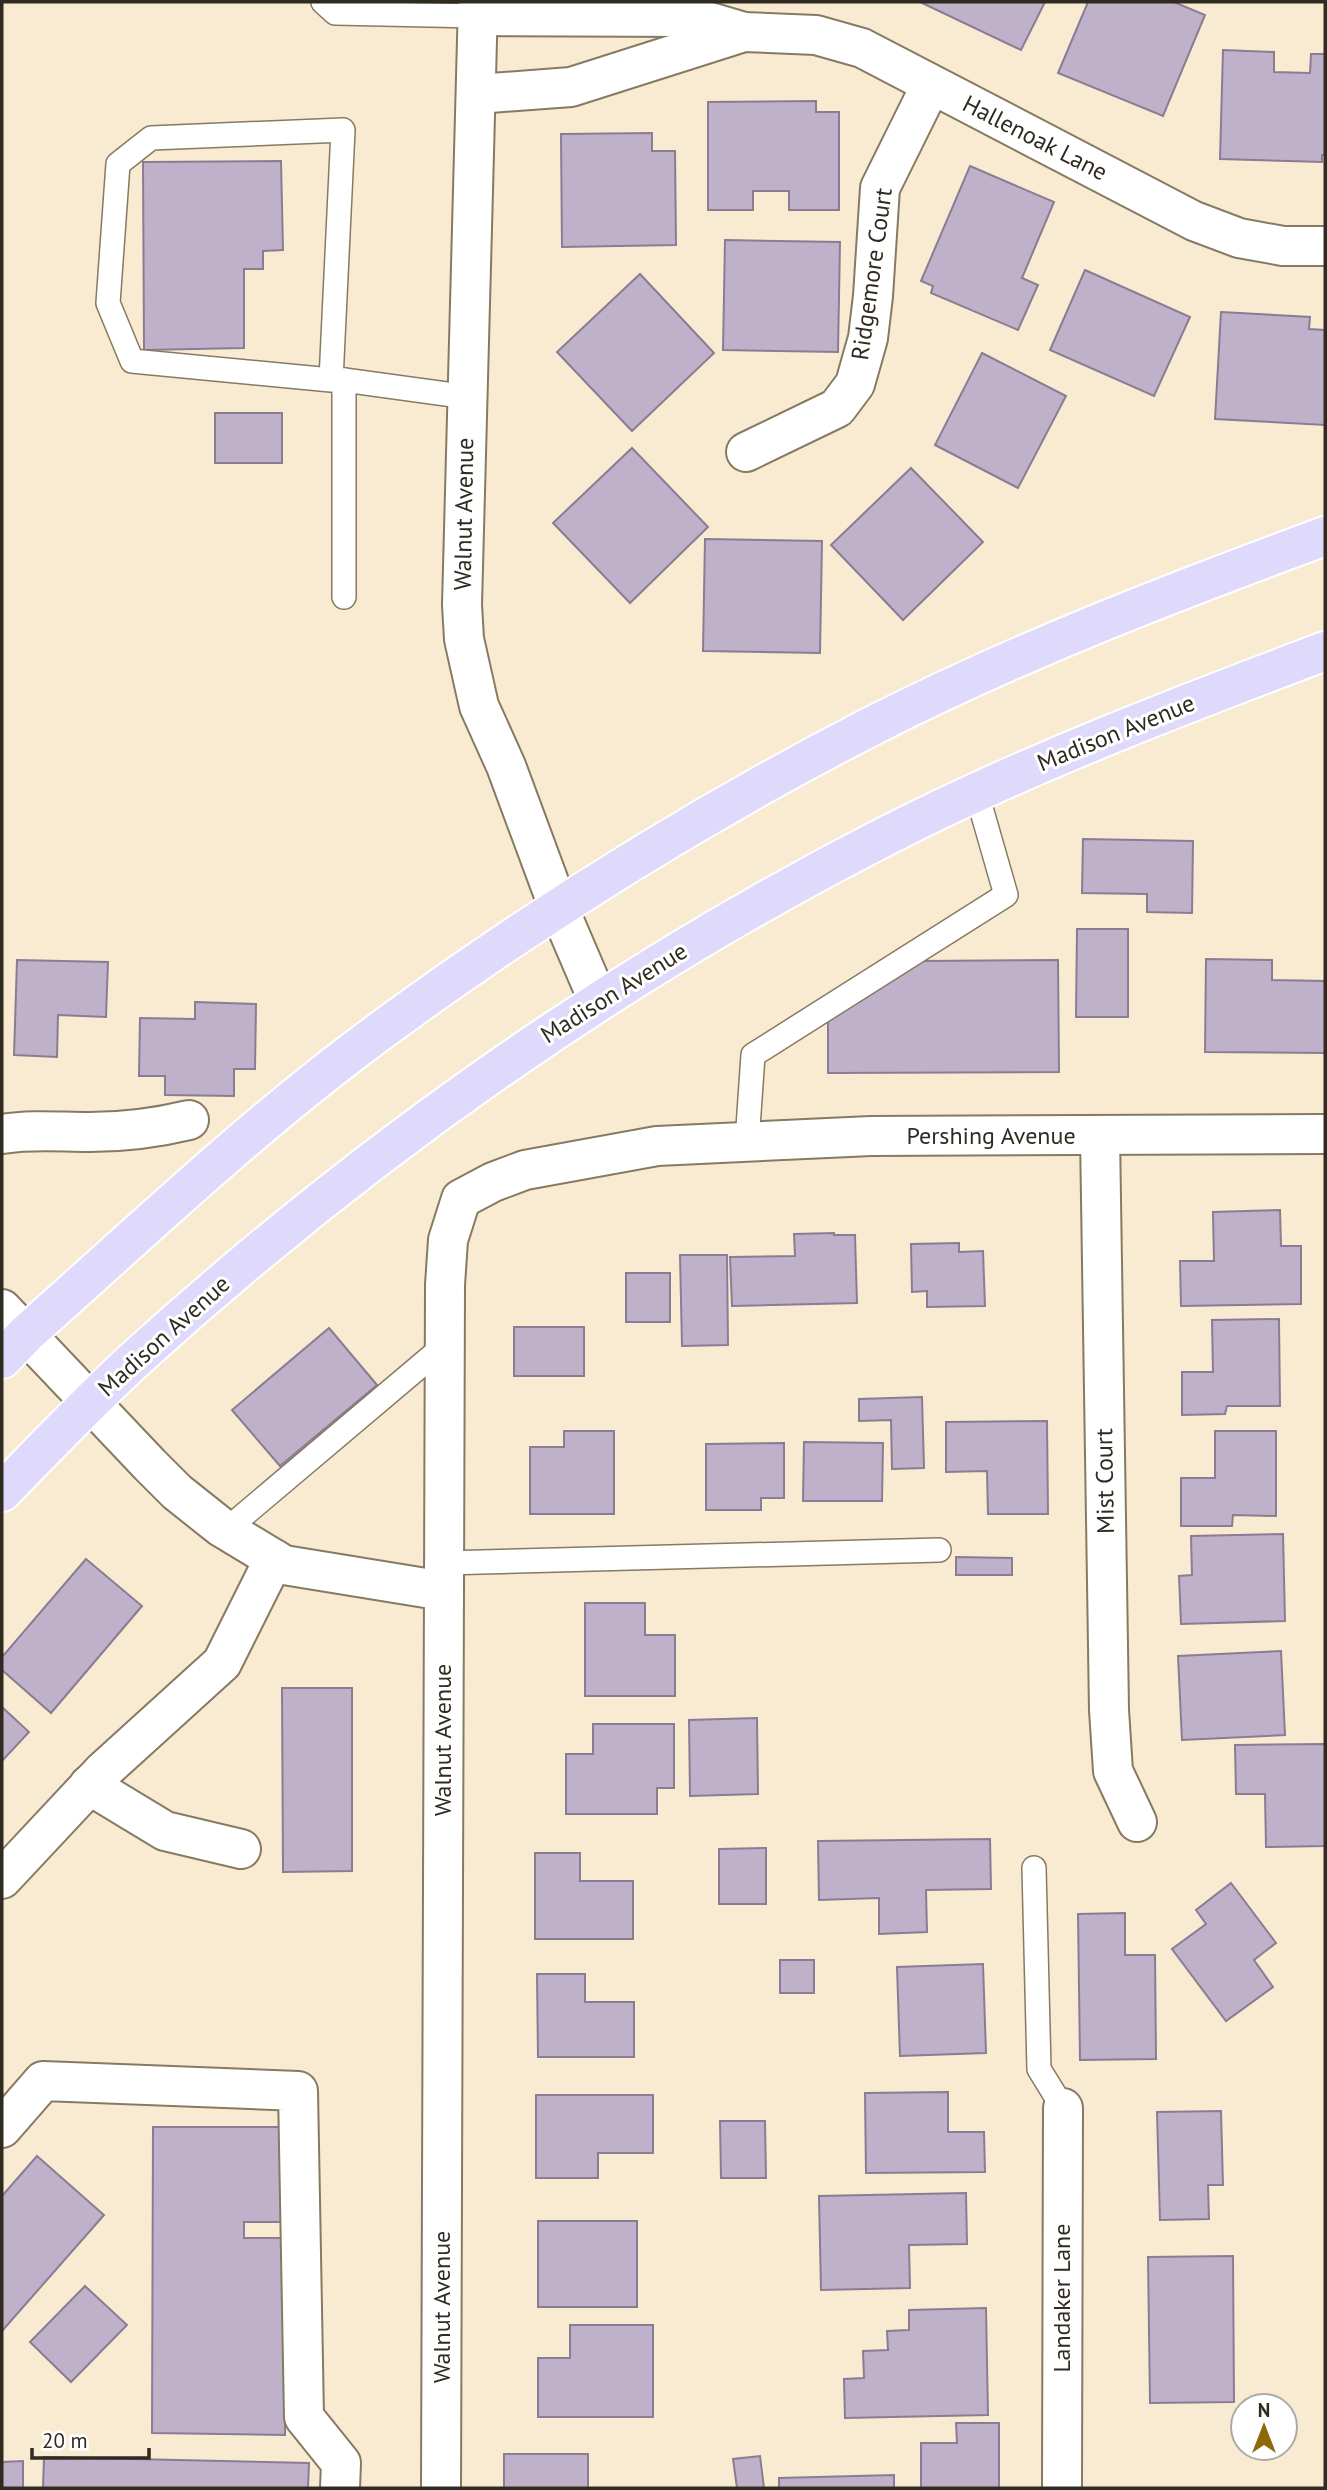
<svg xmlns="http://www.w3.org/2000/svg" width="1327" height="2490" font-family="'PT Sans',sans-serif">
<rect width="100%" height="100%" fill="#f9ebd1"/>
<!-- building -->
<g fill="#c0b1ca" stroke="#8a7c93" stroke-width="2">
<polygon points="920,2 1045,2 1021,50"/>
<polygon points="1088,2 1174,2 1205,15 1163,116 1058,73"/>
<polygon points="1223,50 1274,52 1274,72 1310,73 1311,54 1325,54 1325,155 1322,155 1322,162 1220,159"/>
<polygon points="816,101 816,112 839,112 839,210 789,210 789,191 753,191 753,210 708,210 708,102"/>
<polygon points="652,133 652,151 675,151 676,245 562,247 561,134"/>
<polygon points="281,161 283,250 263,251 263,269 244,269 244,348 144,350 143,162"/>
<polygon points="970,166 1054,202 1022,278 1038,285 1018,330 931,293 933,286 921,281"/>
<polygon points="725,240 840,242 838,352 723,350"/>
<polygon points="1085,270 1190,317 1154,396 1050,350"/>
<polygon points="640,274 714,353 632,431 557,352"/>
<polygon points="1221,312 1310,317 1309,329 1325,330 1325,425 1215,419"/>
<polygon points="982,353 1066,396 1018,488 935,445"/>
<rect x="215" y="413" width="67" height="50"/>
<polygon points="632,448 708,527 630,603 553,523"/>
<polygon points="911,468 983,542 903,620 831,545"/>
<polygon points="705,539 822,541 820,653 703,651"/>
<polygon points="1083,839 1193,841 1192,913 1147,912 1147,894 1082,893"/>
<polygon points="1077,929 1128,929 1128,1017 1076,1017"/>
<polygon points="1206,959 1272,960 1272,980 1325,981 1325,1053 1205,1052"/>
<polygon points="17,960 108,962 106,1017 58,1015 57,1057 14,1055"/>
<polygon points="1058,960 1059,1072 828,1073 828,1018 921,961"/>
<polygon points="195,1002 256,1004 255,1069 234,1069 234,1096 165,1095 165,1076 139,1076 140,1018 195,1019"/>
<polygon points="1280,1210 1281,1246 1301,1246 1301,1304 1181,1306 1180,1261 1214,1261 1213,1212"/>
<polygon points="834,1233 834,1235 855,1235 857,1303 732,1306 730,1257 795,1256 794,1234"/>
<polygon points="959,1243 959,1252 983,1251 985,1306 927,1307 927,1291 912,1292 911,1244"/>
<polygon points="680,1255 727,1255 728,1345 682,1346"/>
<rect x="626" y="1273" width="44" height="49"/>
<polygon points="1279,1319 1280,1406 1227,1406 1225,1414 1182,1415 1182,1372 1213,1372 1212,1320"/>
<rect x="514" y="1327" width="70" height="49"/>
<polygon points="329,1328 377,1385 280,1466 232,1410"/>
<polygon points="922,1397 924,1468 892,1469 891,1420 859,1421 859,1399"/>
<polygon points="1047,1421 1048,1514 988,1514 987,1471 946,1472 946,1422"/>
<polygon points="564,1431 614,1431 614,1514 530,1514 530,1447 564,1447"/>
<polygon points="1215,1431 1276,1431 1276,1516 1233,1515 1232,1526 1181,1526 1181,1478 1215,1478"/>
<polygon points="804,1442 883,1443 882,1501 803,1501"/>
<polygon points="784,1443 784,1498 761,1498 761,1510 706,1510 706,1444"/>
<polygon points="1283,1534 1285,1621 1181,1624 1179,1576 1192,1575 1191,1536"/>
<polygon points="956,1557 1012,1558 1012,1575 956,1575"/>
<polygon points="86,1559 142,1606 51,1713 2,1670 2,1657"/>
<polygon points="585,1603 645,1603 645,1635 675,1635 675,1696 585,1696"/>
<polygon points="1281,1651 1285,1735 1182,1740 1178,1656"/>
<polygon points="282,1688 352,1688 352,1871 283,1872"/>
<polygon points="2,1707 29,1732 2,1761"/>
<polygon points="757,1718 758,1794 690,1796 689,1720"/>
<polygon points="593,1724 674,1724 674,1788 657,1788 657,1814 566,1814 566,1754 593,1754"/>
<polygon points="1325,1744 1325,1846 1266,1847 1265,1794 1236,1794 1235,1745"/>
<polygon points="990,1839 991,1889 926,1890 927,1932 879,1934 879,1898 819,1900 818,1841"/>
<polygon points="766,1848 766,1904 719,1904 719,1849"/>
<polygon points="535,1853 580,1853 580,1881 633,1881 633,1939 535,1939"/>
<polygon points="1231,1883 1276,1943 1254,1960 1273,1987 1226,2021 1172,1949 1206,1924 1196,1910"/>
<polygon points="1125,1913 1125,1955 1155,1955 1156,2059 1080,2060 1078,1914"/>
<rect x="780" y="1960" width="34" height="33"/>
<polygon points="983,1964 986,2053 900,2056 897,1967"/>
<polygon points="537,1974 585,1974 585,2002 634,2002 634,2057 538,2057"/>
<polygon points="948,2092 948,2132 984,2132 985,2172 866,2173 865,2093"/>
<polygon points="536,2095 653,2095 653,2153 598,2153 598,2178 536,2178"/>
<polygon points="1221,2111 1223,2185 1208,2185 1209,2219 1160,2220 1157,2112"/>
<polygon points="720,2121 765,2121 766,2178 721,2178"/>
<polygon points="153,2127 284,2127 284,2222 244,2222 244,2238 285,2238 285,2435 152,2433"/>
<polygon points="37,2156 104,2215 2,2331 2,2196"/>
<polygon points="966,2193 967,2244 909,2245 910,2288 821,2290 819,2196"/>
<rect x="538" y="2221" width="99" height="86"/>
<polygon points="1233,2256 1234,2402 1150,2403 1148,2257"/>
<polygon points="85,2286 127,2325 71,2382 30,2342"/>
<polygon points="986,2308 988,2415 845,2418 844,2379 864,2378 863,2351 888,2350 887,2331 909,2330 909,2310"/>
<polygon points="570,2325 653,2325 653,2417 538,2417 538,2358 570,2358"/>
<polygon points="956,2423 999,2423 999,2488 921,2488 921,2443 957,2443"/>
<rect x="504" y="2454" width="84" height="34"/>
<polygon points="760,2456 764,2488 737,2488 733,2459"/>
<polygon points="44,2457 309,2463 308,2488 43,2488"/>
<polygon points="23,2461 23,2488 2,2488 2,2462"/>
<polygon points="894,2475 894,2488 779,2488 779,2478"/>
</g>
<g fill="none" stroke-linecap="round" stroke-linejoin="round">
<!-- service casing -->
<g stroke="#867a62" stroke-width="26">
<g id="service">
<polyline points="323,2 335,13 477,16"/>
<polyline points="331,380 343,130 151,138 118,164 108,303 132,361 331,380 344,380 468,397"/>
<polyline points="344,380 344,597"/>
<polyline points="747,1142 753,1055 1006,895 977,794"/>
<polyline points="226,1530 445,1345"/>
<polyline points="444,1563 939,1550"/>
<polyline points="1034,1868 1039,2069 1063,2108"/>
</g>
</g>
<!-- minor casing -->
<g stroke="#867a62" stroke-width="42">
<g id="minor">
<polyline points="477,16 693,17 744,32 816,35 862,48 1194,221 1239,238 1283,246 1325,246"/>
<polyline points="477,94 571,87 744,32"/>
<polyline points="746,452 837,408 855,384 868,338 873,296 880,188 931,85"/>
<path d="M 2,1134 C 32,1129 60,1132 90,1132 C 124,1132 156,1128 189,1120"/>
<polyline points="1100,1135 1109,1710 1113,1771 1137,1822"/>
<polyline points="89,1785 165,1831 241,1849"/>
<polyline points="2,1879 103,1771 222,1663 274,1559"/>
<polyline points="2,2128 43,2081 298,2091 304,2417 341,2463 340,2488"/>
<polyline points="441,2488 445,1285 448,1240 461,1199 493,1182 525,1170 657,1146 871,1136 1325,1134"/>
<polyline points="1062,2488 1063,2108"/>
</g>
</g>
<!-- tertiary casing -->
<g stroke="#867a62" stroke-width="42">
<g id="tertiary">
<polyline points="478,2 462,605 464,639 479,706 506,766 559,909 598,1000"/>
<polyline points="2,1309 150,1465 177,1492 221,1527 284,1565 444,1591"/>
</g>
</g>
<!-- primary casing -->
<g stroke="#fff" stroke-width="42">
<g id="primary">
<path d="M 2,1359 L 27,1333 C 142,1231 255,1123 379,1032 C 534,918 699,815 870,727 C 1017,652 1171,593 1325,536"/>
<path d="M 2,1492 C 48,1445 94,1396 143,1352 C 368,1149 616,974 886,836 C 1027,764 1177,707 1325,651"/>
</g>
</g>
<!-- service -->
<use href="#service" stroke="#fff" stroke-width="23"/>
<!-- minor -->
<use href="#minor" stroke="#fff" stroke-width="38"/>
<!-- tertiary -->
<use href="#tertiary" stroke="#fff" stroke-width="38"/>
<!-- primary -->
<use href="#primary" stroke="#dfd9fb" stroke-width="38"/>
</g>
<g text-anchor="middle" stroke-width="6" stroke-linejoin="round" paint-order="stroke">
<!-- street labels -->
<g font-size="24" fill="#302b21" stroke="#fff">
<text transform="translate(1035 138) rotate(27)" y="8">Hallenoak Lane</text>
<text transform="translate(872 274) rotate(-82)" y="8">Ridgemore Court</text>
<text transform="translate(464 514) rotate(-89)" y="8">Walnut Avenue</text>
<text transform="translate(1116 733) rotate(-22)" y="8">Madison Avenue</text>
<text transform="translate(614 993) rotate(-32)" y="8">Madison Avenue</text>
<text x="991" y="1144">Pershing Avenue</text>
<text transform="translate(164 1336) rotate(-42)" y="8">Madison Avenue</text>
<text transform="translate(1105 1481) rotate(-91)" y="8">Mist Court</text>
<text transform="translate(443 1740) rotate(-90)" y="8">Walnut Avenue</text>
<text transform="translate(1062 2298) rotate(-90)" y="8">Landaker Lane</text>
<text transform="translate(442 2307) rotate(-90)" y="8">Walnut Avenue</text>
</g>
</g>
<!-- border -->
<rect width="1327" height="2490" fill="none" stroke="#302b21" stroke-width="7"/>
<!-- north arrow -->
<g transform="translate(1264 2427)"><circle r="33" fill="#ffffff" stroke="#acaaa6" stroke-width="2"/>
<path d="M0-5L12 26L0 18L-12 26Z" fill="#8d690c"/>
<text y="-10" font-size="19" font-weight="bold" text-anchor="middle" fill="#302b21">N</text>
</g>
<!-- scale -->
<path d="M32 2448v10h117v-10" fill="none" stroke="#302b21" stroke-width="3.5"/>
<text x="42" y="2448" font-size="21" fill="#302b21" stroke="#ffffff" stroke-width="5" paint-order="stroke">20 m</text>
</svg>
